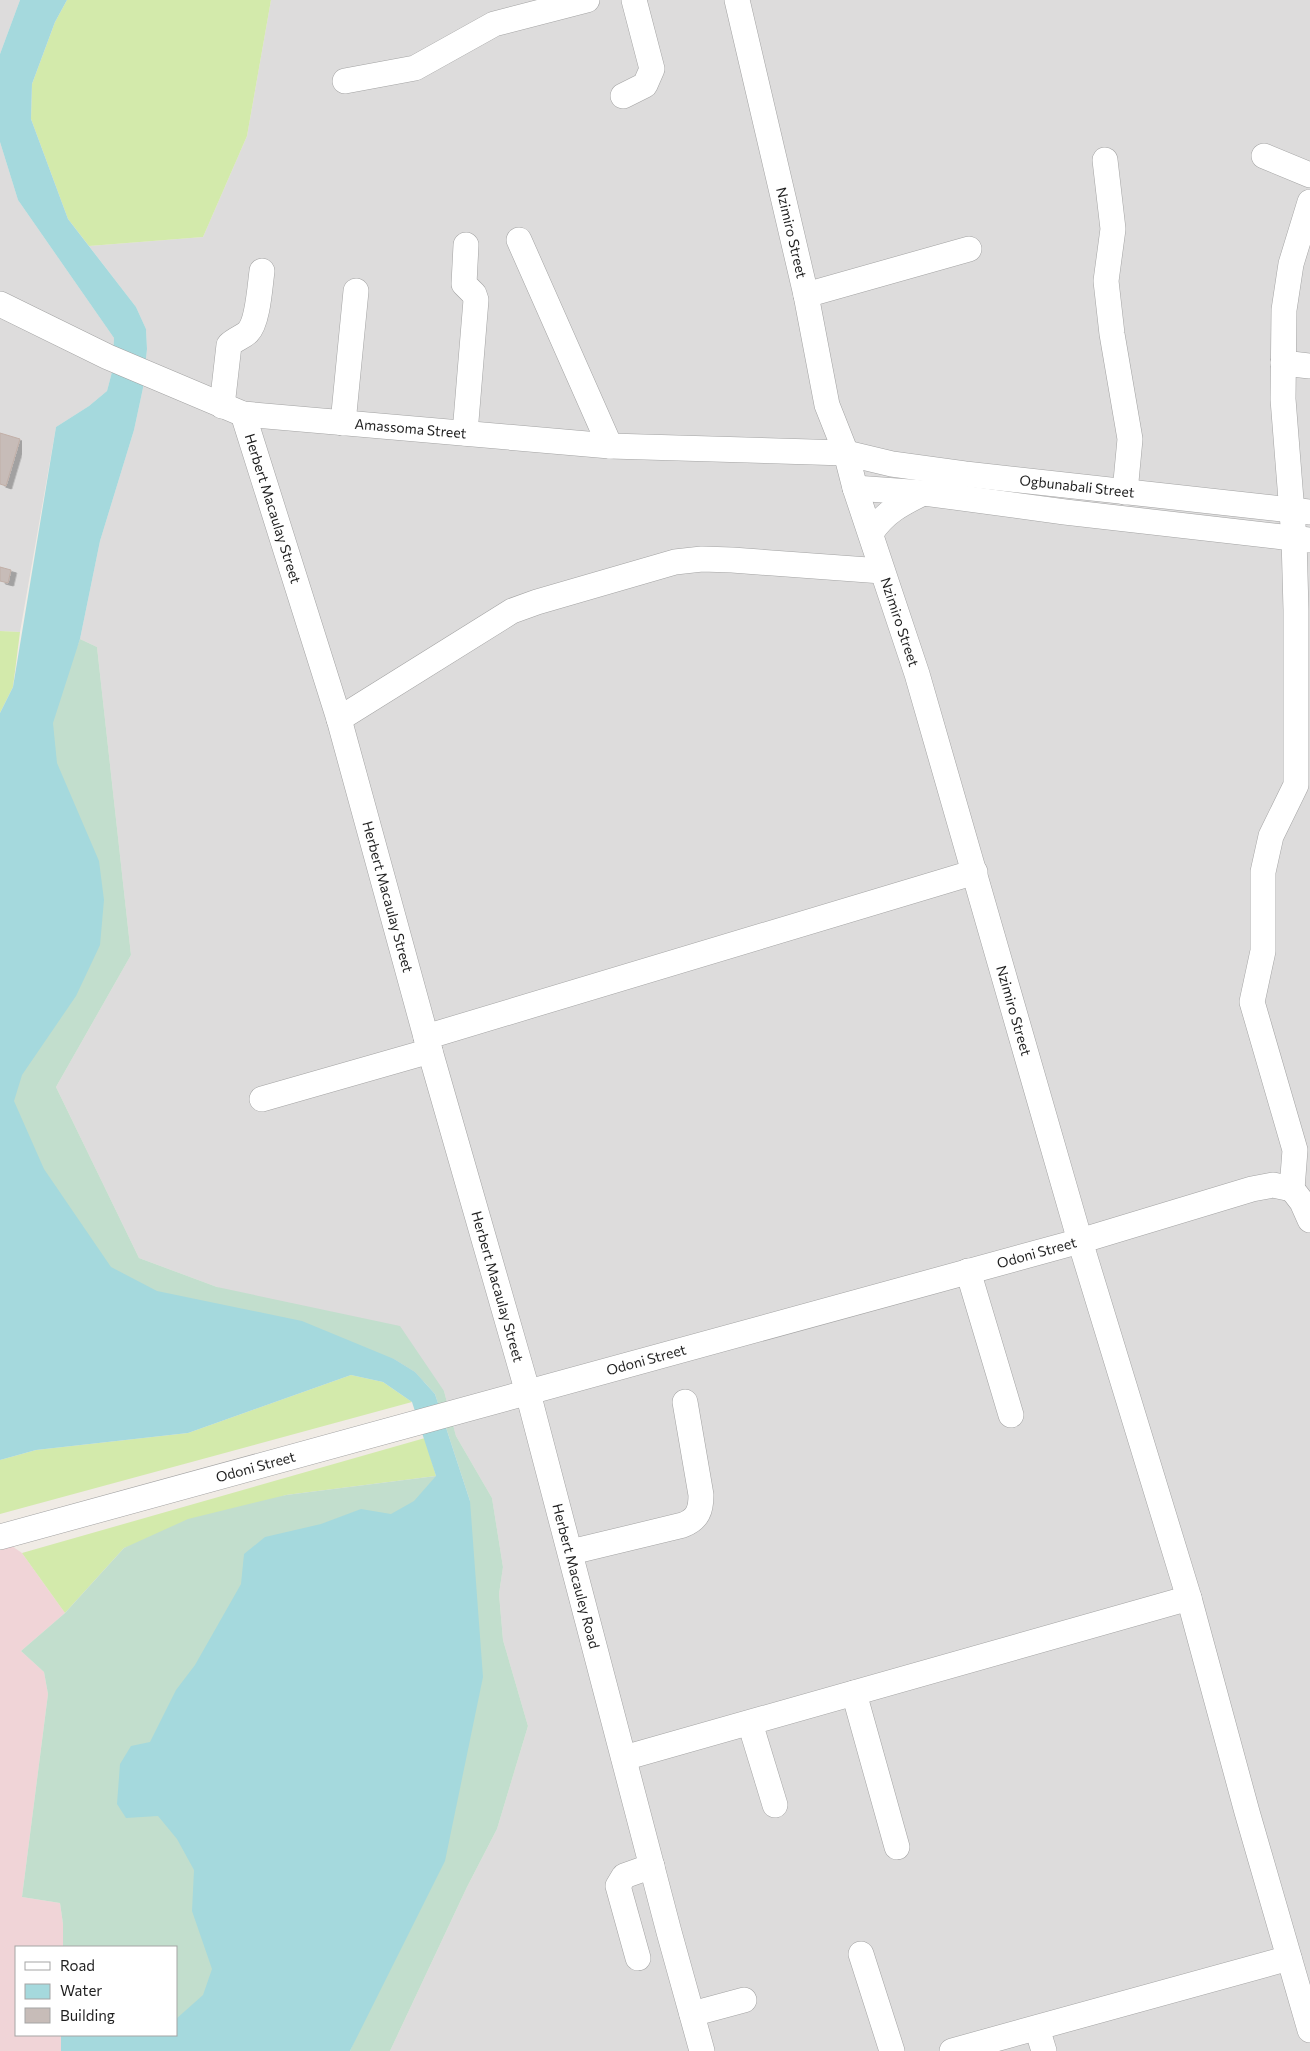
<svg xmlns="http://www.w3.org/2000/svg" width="1310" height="2051" font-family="Commissioner,sans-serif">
<defs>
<filter id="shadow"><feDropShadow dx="5.5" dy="3" stdDeviation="0" flood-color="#0004"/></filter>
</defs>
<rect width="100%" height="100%" fill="#f0ebe5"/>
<!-- residential -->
<g fill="#dddcdc">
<polygon points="0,0 20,0 0,54"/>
<polygon points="271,0 1310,0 1310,2051 390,2051 467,1887 497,1829 528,1726 503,1640 499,1594 503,1567 492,1498 456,1436 444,1391 217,1287 139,1258 56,1087 131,955 97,647 80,639 100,541 134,430 143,388 147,349 146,329 136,307 89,246 203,237 247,136"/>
<polygon points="0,142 18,200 114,338 112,372 107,391 89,406 56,427 20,632 0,631"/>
</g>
<!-- commercial -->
<polygon fill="#f0d4d7" points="0,1538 22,1553 65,1613 21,1651 44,1672 48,1694 22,1897 60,1903 63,1924 63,1947 16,1947 16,2035 61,2035 61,2051 0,2051"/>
<!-- grass -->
<g fill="#d3eaab">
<polygon points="67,0 271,0 247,136 203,237 89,246 68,219 31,119 32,84 55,22"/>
<polygon points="0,631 20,632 13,687 0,713"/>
<polygon points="351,1375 383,1382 412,1402 0,1514 0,1460 36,1450 188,1433"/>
<polygon points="425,1438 436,1476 286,1495 124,1548 65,1613 22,1553"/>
</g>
<!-- wetland -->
<g fill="#c2decd">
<polygon points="80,639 97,647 131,955 56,1087 139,1258 217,1287 400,1326 444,1391 456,1436 492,1498 503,1567 499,1594 503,1640 528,1726 497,1829 467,1887 390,2051 350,2051 356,2037 470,1501 435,1394 415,1372 394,1359 3,1298 22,794"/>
<polygon points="436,1476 313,2029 61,2051 61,2035 176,2035 176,1947 63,1947 63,1924 60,1903 22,1897 48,1694 44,1672 21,1651 65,1613 124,1548 188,1519 286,1495"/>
</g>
<!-- water -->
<polygon fill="#a5d9dd" points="20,0 67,0 55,22 32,84 31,119 68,219 136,307 146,329 147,349 143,388 134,430 100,541 80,639 53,723 57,763 99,861 104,900 100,945 76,996 22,1075 14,1101 44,1169 111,1267 157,1291 302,1321 394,1359 415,1372 435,1394 470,1501 483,1677 445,1861 350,2051 61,2051 61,2035 176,2035 176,2019 203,1995 212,1969 192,1911 194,1870 177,1839 158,1816 126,1818 117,1804 120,1764 131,1746 150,1742 176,1690 195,1665 241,1584 244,1554 265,1537 321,1524 361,1509 391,1514 414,1501 436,1476 412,1402 383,1382 351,1375 188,1433 36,1450 0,1460 0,713 13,687 56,427 89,406 107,391 112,372 114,338 18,200 0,142 0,54"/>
<!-- building -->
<g fill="#c7bcb8" stroke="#c1afa7" filter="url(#shadow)">
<polygon points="0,433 20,439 6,486 0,484"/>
<polygon points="0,567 11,570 8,583 0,581"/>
</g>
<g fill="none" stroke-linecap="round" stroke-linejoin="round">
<!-- minor casing -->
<g stroke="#a3a3a3" stroke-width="26">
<g id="minor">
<path id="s1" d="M 737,0 L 806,295 L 827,405 L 846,453 L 855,488 L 917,674 L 1080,1241 L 1189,1598 L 1247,1812 L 1310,2030"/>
<polyline points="345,81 415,68 494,24 587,0"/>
<polyline points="623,96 645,85 652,69 634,0"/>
<polyline points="1264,156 1310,175"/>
<polyline points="1105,160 1113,229 1106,281 1112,334 1130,439 1125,492"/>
<polyline points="519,240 610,446"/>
<polyline points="806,295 969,249"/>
<path id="s2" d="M 0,304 L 108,357 L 243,414 L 610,446 L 846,453 L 892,464 L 965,474 L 1310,512"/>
<polyline points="1283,363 1310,366"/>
<path d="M 222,406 L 229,345 C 235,339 243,337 248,332 C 258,322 260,285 262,271"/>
<path id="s3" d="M 243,414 L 339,719 L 426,1037 L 528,1393 L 669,1932 L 702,2051"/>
<polyline points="343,423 356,291"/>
<polyline points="465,433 476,300 474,294 464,284 466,245"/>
<polyline points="855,488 924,493 1065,512 1309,540"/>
<path d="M 871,533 C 885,512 901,504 923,493"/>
<polyline points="339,719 512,611 537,602 675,562 702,559 732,560 882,571"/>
<polyline points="426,1037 975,872"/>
<polyline points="262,1099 430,1051"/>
<polyline points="1292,1189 1295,1150 1252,1002 1263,951 1263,872 1271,836 1296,785 1296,610 1294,538 1283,399 1284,310 1291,264 1310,202"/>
<polyline points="1292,1189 1302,1202 1310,1220"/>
<polyline points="968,1271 1011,1415"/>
<path id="s4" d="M 0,1537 L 1080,1241 L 1252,1189 L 1273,1185 L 1292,1189"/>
<path d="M 571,1552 L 683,1525 C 698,1519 701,1510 701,1495 L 685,1402"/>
<polyline points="854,1693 897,1847"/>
<polyline points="750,1723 775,1805"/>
<polyline points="624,1758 1189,1598"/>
<polyline points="861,1954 892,2051"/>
<polyline points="638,1958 618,1886 624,1876 652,1866"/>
<polyline points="692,2014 744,2000"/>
<polyline points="1037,2028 1044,2051"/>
<polyline points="952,2051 1289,1958"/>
</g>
</g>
<!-- minor -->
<use href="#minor" stroke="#fff" stroke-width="25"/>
</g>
<g text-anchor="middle" stroke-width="4" stroke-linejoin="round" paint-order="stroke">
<!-- street labels -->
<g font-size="14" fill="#1f1f1f" stroke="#fff">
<text dy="5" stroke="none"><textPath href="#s1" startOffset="239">Nzimiro Street</textPath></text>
<text dy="5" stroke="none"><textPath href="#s2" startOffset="435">Amassoma Street</textPath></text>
<text dy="5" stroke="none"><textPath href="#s2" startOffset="1105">Ogbunabali Street</textPath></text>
<text dy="5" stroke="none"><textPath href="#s3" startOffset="99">Herbert Macaulay Street</textPath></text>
<text dy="5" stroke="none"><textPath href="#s1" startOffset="644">Nzimiro Street</textPath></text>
<text dy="5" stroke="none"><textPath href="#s3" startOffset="504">Herbert Macaulay Street</textPath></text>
<text dy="5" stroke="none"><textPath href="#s1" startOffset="1049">Nzimiro Street</textPath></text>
<text dy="5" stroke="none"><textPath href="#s4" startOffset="1075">Odoni Street</textPath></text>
<text dy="5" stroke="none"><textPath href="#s3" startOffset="909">Herbert Macaulay Street</textPath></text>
<text dy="5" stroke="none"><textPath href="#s4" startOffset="670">Odoni Street</textPath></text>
<text dy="5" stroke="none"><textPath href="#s4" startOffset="265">Odoni Street</textPath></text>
<text dy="5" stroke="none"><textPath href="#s3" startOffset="1209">Herbert Macauley Road</textPath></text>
</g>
</g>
<!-- legend -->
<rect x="15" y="1946" width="162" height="90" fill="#ffffff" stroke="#a5a5a5"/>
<rect x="25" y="1962" width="25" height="8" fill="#ffffff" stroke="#a5a5a5"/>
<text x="60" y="1971" font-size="15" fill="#1f1f1f">Road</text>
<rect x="25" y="1984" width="25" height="15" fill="#a5d9dd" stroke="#a5a5a5"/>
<text x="60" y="1996" font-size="15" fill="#1f1f1f">Water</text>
<rect x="25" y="2008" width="25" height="15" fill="#c7bcb8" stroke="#a5a5a5"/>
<text x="60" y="2021" font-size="15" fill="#1f1f1f">Building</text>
</svg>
